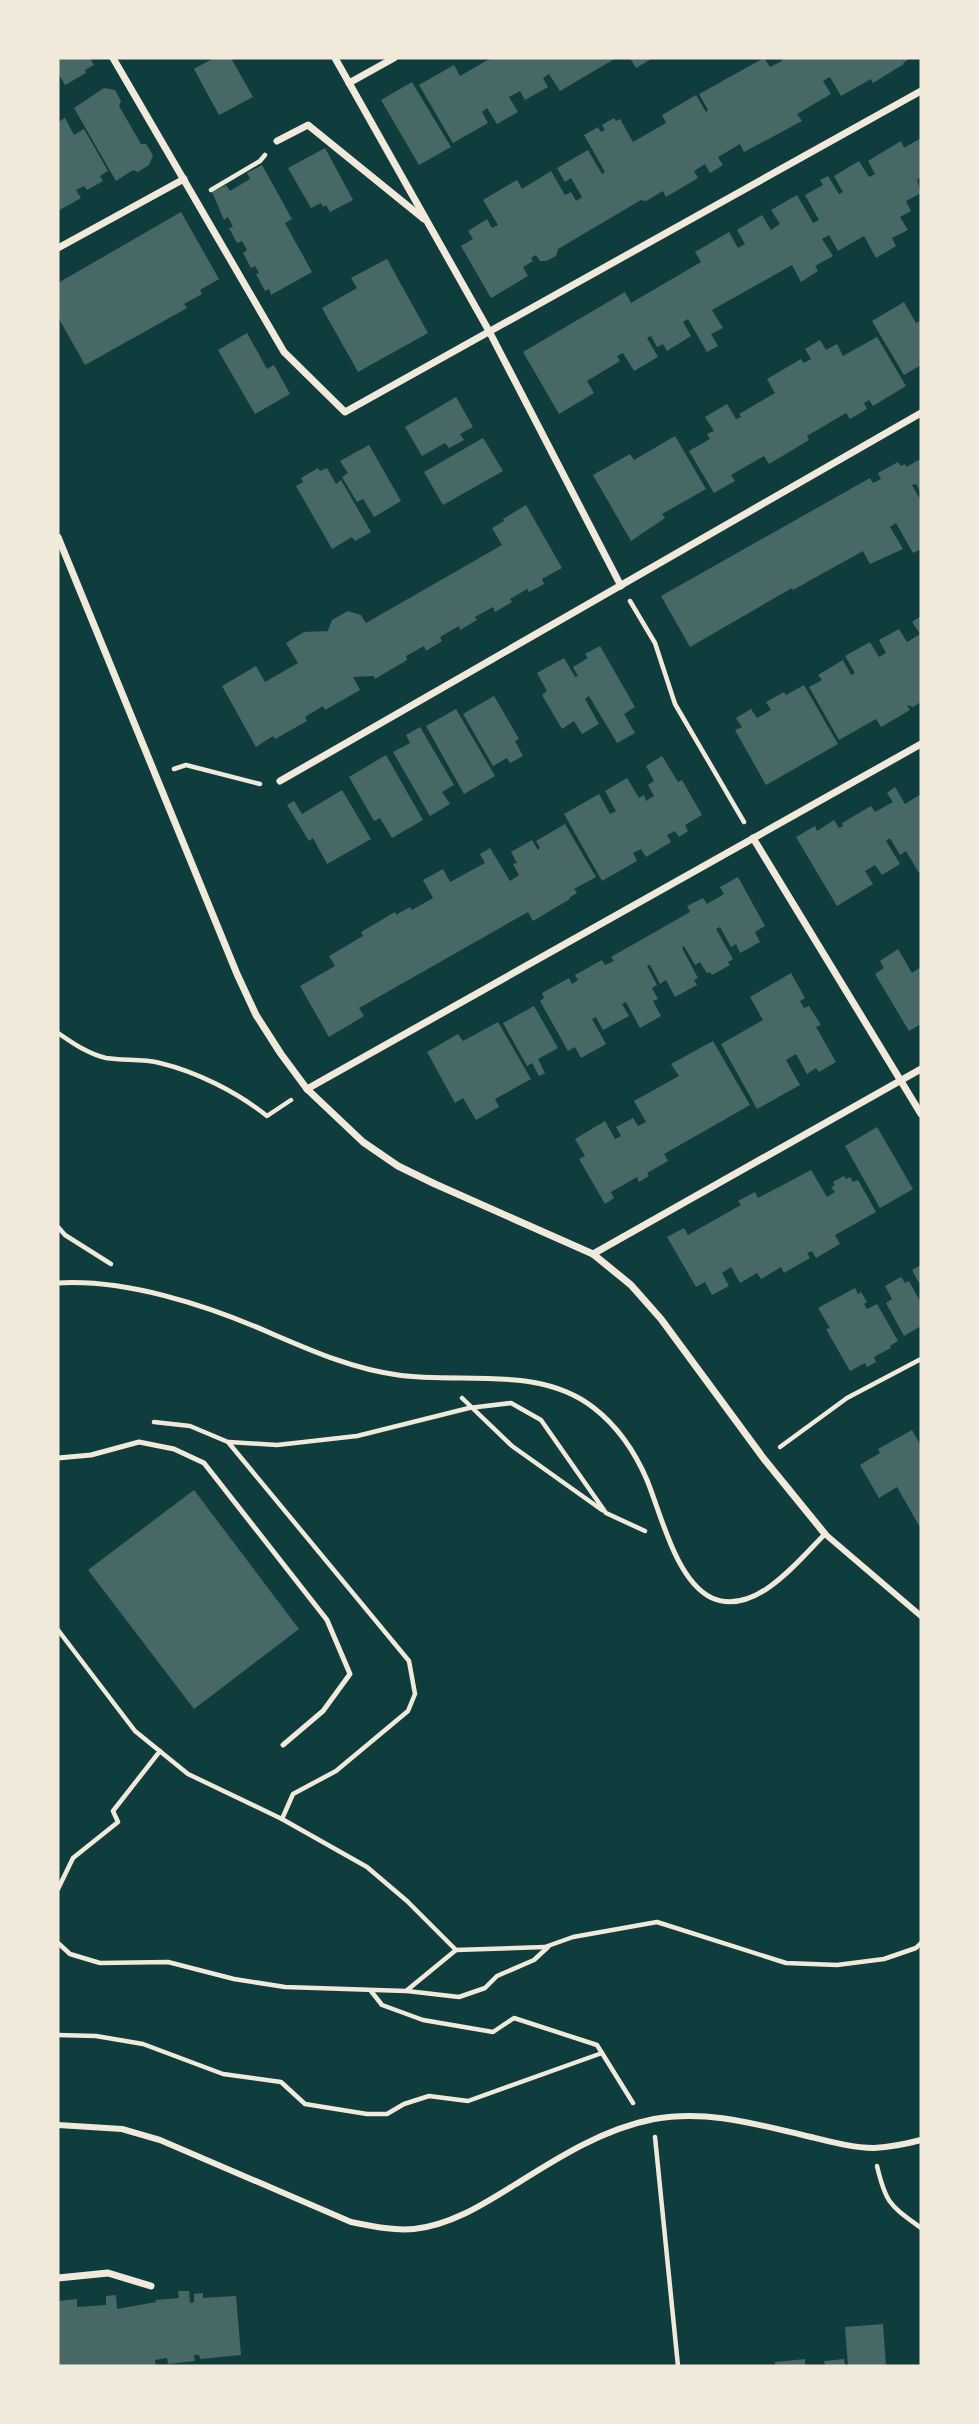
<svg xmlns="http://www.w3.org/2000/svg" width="979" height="2424" font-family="'Roboto Condensed',sans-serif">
<rect width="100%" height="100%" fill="#0f3d3e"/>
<!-- building -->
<g fill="#486865">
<polygon points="58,58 90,58 94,65 85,70 86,73 65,85 58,73"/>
<polygon points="214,58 231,58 253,97 219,115 194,69"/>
<polygon points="491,58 616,58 560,91 549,74 543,78 548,87 525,100 520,91 509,97 518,112 497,124 487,108 482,112 488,123 453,143 419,85 454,65 460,76"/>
<polygon points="630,58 653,58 636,68"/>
<polygon points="764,58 770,67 782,61 781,58 911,58 903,63 904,64 873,83 871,79 841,96 830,77 823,81 831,94 797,114 802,121 744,152 740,144 718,157 723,165 710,173 705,164 694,171 698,178 666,197 663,191 646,201 641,200 558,249 556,256 546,261 540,261 536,255 531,258 533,261 523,267 528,276 491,298 461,246 473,239 468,231 487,219 492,228 498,225 483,200 517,180 522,189 551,171 565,195 571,192 576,201 582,197 571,178 565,182 557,168 588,150 602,174 605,172 584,135 598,127 601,132 605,130 602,125 614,118 616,121 620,119 633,142 666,123 662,115 696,95 706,112 708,110 699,94"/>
<polygon points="412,82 451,147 419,165 381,100"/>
<polygon points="104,88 115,90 121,101 119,106 141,144 146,144 153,155 149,165 138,172 133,170 116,181 74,108"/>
<polygon points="65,118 74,135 84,129 108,171 100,176 103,181 87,190 84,186 76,190 81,198 58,211 58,122"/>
<polygon points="921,138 921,177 917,180 921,193 906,201 911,211 900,217 908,230 892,238 896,246 876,258 864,236 838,251 829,235 822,239 833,256 815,266 818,271 801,282 792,265 712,310 723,328 711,334 718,346 707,352 688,319 683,322 691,336 667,351 663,344 657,347 651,336 647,338 658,357 634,371 623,353 617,356 620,361 587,381 594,393 559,414 523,352 625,292 631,303 701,262 695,252 729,232 738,248 745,244 737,230 762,215 771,230 780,224 771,210 797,195 813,223 819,220 805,195 823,185 820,180 828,176 839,194 843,192 834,176 859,161 869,177 875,174 868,161 901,141 904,148"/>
<polygon points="325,148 353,200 330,212 326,205 323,207 321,203 311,208 288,168"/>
<polygon points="262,165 292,219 285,223 312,272 271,295 269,289 265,291 256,274 259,273 255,266 251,268 243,253 247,250 242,241 237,243 229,228 233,227 228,217 224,220 212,192 226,185 230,191 250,179 247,173"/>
<polygon points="181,212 219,279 200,290 202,294 184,304 187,308 85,365 58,317 58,283"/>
<polygon points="387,259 428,333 358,372 322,308 357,288 351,278"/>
<polygon points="904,302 916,323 921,320 921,365 904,375 872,321"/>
<polygon points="247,333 267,369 274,365 290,394 255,414 218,350"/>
<polygon points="877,337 906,386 873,406 869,400 864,403 867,409 850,419 846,413 807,436 809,440 769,464 764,456 731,475 735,481 714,493 689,451 710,439 707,434 714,431 705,417 727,404 736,419 741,417 739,414 775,393 767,379 801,359 804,363 811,359 805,349 820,340 826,350 837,344 843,356"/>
<polygon points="456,397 473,427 460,434 464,440 449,448 445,443 422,456 405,427"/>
<polygon points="675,436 706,489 662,514 665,518 631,541 593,475 630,454 634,460"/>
<polygon points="483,438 503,471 443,505 424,472"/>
<polygon points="369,445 401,501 374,517 363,499 357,502 342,477 348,473 340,461"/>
<polygon points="921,459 921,493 916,484 912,485 921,501 921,549 913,553 896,523 890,527 903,549 870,564 863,551 793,590 792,588 690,647 661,596 870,478 873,483 881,479 878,473 898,462 901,466 905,464 906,467"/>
<polygon points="318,468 320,471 327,468 336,484 341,480 371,532 355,541 352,537 332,549 296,486 303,482 301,478"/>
<polygon points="526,505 562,568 542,579 544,584 529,592 527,589 510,599 512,602 495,612 493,607 475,617 477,620 460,630 459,626 440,637 442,641 426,651 424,646 406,656 407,660 375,679 374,676 353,677 360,690 325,710 323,706 305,717 307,721 275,739 273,736 256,747 222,686 256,666 265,682 298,663 286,643 304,632 327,631 327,633 332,620 348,611 361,615 366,623 502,545 492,528 504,521 503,519"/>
<polygon points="921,616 921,702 913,707 907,705 910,710 881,727 876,719 839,740 809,687 822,680 818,675 843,660 851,675 855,673 845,656 870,642 879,657 886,653 879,640 899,629 907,642 920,634 912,622"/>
<polygon points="600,646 635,707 624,714 635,733 617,743 589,696 585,699 599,724 582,734 574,721 562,729 542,695 547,691 537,673 564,658 575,677 578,676 573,667 588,658 585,654"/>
<polygon points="804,685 838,744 766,785 735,730 742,727 736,718 751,709 757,718 771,710 766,702 784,692 786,695"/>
<polygon points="494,696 519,739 515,741 523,756 510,763 507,758 493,766 463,714"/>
<polygon points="456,709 495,776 464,794 426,726"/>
<polygon points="420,727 454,785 442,792 450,804 430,816 393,752 410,743 406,735"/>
<polygon points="386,755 423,820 392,838 380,818 374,821 349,777"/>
<polygon points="662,756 678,782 682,780 702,815 685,825 688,831 679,837 675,831 667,835 671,842 646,857 641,849 633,853 637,861 602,881 564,814 599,794 610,814 616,811 605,791 627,778 639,798 644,795 646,801 654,796 648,785 654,781 646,766"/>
<polygon points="895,787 905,804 921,794 921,871 919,873 906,851 900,855 890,838 886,841 900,864 882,875 875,865 865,871 873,884 837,906 796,837 815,826 817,831 834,820 839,828 843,826 842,823 871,806 875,812 893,802 887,793"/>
<polygon points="342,790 371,839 327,864 313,838 309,841 287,805 294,801 302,814"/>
<polygon points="565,824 596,877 574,889 577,893 569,898 570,899 533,921 528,912 359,1008 364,1016 329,1037 300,986 335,966 329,956 363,936 361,932 395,912 396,915 410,907 412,910 433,898 423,880 443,869 450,882 485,863 480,854 490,848 510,881 519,875 513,864 517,863 511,852 532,840 538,850 540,848 536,841"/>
<polygon points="738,877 765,926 755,932 760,942 740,953 736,944 731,947 720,927 716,929 733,959 728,962 730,965 712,975 710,972 707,973 700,962 695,965 684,946 682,948 698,978 694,980 697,985 675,997 666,980 660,984 650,965 647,966 657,985 652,988 658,999 653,1001 661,1016 640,1028 626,1002 622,1004 629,1016 603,1030 596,1017 592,1019 606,1044 581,1058 575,1047 568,1051 540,1001 544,998 542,993 569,978 572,984 578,980 575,975 602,960 605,965 614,961 611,957 690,912 687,906 703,898 707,904 724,894 720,887"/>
<polygon points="898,949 912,973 921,967 921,1024 909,1031 875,974 884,968 880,961"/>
<polygon points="791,973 805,998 800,1001 804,1008 809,1006 821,1025 816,1027 836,1062 819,1072 816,1068 807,1074 796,1054 786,1060 800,1085 757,1109 721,1044 763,1020 750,997"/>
<polygon points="534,1006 558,1048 538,1059 545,1073 539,1076 532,1063 527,1066 503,1023"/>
<polygon points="498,1022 531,1079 495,1099 499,1107 476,1120 463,1098 455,1103 427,1052 458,1034 463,1041"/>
<polygon points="713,1041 750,1105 664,1154 668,1161 647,1173 649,1176 639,1182 637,1177 611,1192 614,1198 605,1204 579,1159 585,1156 575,1139 605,1121 615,1139 621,1136 616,1127 633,1118 638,1126 646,1122 634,1101 679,1076 671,1064"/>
<polygon points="877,1127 913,1189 880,1208 845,1146"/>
<polygon points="811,1170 827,1197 835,1192 831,1187 835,1185 833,1182 844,1176 846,1179 850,1177 853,1182 858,1180 876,1212 835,1235 840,1244 816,1258 812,1251 807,1253 810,1258 784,1273 781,1267 761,1279 757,1273 740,1283 731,1267 722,1273 729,1286 712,1295 705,1282 696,1287 667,1237 684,1228 688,1235 741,1205 738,1201 755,1192 758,1198"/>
<polygon points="921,1265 921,1281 919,1283 912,1270"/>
<polygon points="901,1277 905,1283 909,1281 921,1303 921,1326 904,1336 886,1303 892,1299 885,1286"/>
<polygon points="855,1288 858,1294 861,1292 867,1302 864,1304 867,1309 877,1304 898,1341 890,1346 891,1348 874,1357 876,1362 867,1367 865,1363 850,1371 826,1329 830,1328 818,1308"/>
<polygon points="912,1430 921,1446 921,1529 897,1487 879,1498 860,1465 880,1453 878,1449"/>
<polygon points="194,1490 299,1629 194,1709 88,1570"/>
<polygon points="178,2291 189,2291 190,2303 194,2302 194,2294 203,2293 203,2298 236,2296 241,2355 200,2359 199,2355 194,2355 195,2361 168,2364 167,2358 155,2360 156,2366 58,2366 58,2301 77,2299 77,2307 106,2305 106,2296 116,2295 117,2309 156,2302 155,2300 179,2298"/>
<polygon points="883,2324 886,2366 848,2366 845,2327"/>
<polygon points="805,2359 805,2366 775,2366 775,2362"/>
<polygon points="844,2359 845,2366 825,2366 824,2361"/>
</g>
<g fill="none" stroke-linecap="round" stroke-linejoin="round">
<!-- path -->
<g stroke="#f1e9da" stroke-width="4.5">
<polyline points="211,190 260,161 265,155"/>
<polyline points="630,601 655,643 675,704 744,822"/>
<polyline points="174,769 186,765 260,784"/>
<path d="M 58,1033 C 73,1043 88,1054 106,1058 C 124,1061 142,1058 160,1063 C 197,1072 237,1092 267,1116 L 291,1100"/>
<polyline points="58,1227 65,1235 111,1264"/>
<polyline points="462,1398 512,1446 602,1510"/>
<polyline points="154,1422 190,1426 228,1442 409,1661 415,1694 408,1711 336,1771 293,1794 282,1819"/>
<polyline points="229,1442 277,1445 357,1436 469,1408 511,1403 541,1420 606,1513 645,1531"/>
<polyline points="780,1447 847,1398 921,1359"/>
<polyline points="58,1630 135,1731 188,1774 282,1819 367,1867 407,1901 456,1950"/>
<polyline points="58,1889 73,1858 118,1822 113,1811 160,1751"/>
<polyline points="58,1943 70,1954 100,1963 168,1962 234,1979 285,1987 406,1991 456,1950 545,1947 573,1937 657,1922 786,1963 837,1965 884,1959 916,1948 921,1943"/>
<polyline points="371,1991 382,2005 423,2020 493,2032 514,2018 597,2045 633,2103"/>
<polyline points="407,1991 459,1997 485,1988 497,1976 534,1960 548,1947"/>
<polyline points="58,2035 96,2036 143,2044 223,2074 281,2082 305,2104 367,2114 387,2114 404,2104 429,2096 468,2101 602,2053"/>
<polyline points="655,2137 678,2366"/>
<path d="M 877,2166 C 886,2204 890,2205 921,2228"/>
</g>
<!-- service -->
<g stroke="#f1e9da" stroke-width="5">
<path d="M 58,1283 C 126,1279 206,1305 268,1332 C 310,1350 352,1369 398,1375 C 462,1384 540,1365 594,1408 C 617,1426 635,1452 647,1480 C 661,1514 676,1581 712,1598 C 755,1617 798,1561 825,1534"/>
<polyline points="58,1458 91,1455 139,1442 174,1449 204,1463 327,1620 350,1674 323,1711 283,1745"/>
</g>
<!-- pedestrian -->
<g stroke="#f1e9da" stroke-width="6">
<polyline points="825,1534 921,1616"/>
<path d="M 58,2125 L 122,2129 L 160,2140 L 351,2222 C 371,2226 394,2231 414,2229 C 452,2225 485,2203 516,2184 C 559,2157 603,2129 654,2119 C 708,2109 759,2125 811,2137 C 831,2142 854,2148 874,2148 C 890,2147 906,2144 921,2140"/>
</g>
<!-- minor -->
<g stroke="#f1e9da" stroke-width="7">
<polyline points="113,58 284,352 345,412 921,91"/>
<polyline points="335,58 489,331 621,586"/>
<polyline points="349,83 394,58"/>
<polyline points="277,141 308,125 424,219"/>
<polyline points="58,248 184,179"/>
<polyline points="58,537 237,974 256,1015 281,1054 307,1089 363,1142 398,1166 435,1184 593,1254 631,1285 661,1319 764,1459 825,1534"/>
<polyline points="280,781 921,413"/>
<polyline points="753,838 921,1114"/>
<polyline points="307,1089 921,744"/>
<polyline points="593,1254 921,1069"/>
<polyline points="58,2278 108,2273 151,2286"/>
</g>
</g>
<!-- border -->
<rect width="979" height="2424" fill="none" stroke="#f1e9da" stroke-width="119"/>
</svg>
